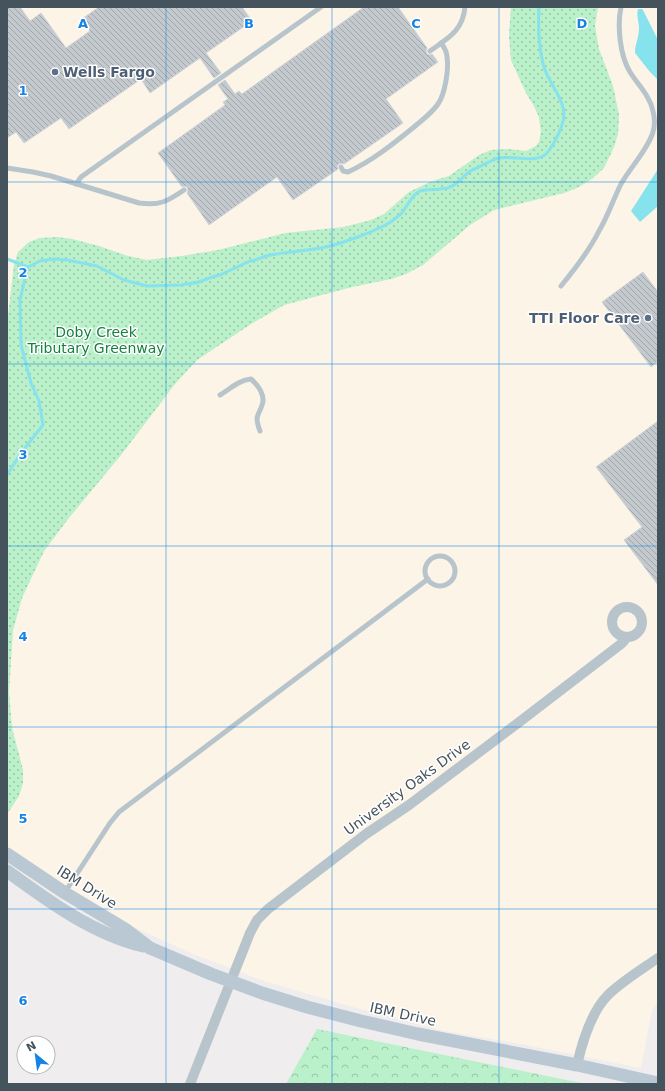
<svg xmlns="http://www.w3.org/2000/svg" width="665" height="1091" font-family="'DejaVu Sans',sans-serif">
<defs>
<pattern id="green-dots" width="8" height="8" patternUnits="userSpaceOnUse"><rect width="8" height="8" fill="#baf0ca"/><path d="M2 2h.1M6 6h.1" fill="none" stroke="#99c5a7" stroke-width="1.8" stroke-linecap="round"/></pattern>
<pattern id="forest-crowns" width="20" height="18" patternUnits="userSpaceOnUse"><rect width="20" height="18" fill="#baf0ca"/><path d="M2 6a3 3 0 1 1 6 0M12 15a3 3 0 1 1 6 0" fill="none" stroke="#99c5a7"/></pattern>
<pattern id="building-back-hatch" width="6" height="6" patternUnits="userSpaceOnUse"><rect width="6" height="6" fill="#c4c9ce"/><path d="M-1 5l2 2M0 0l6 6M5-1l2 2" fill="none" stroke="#a1a6aa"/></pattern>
</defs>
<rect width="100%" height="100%" fill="#f0edee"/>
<!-- commercial -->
<g fill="#fcf4e6">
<polygon points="7,7 511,7 509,36 511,60 526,93 534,106 539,117 541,132 539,142 536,146 526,151 520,151 462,167 449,176 430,182 409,192 384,214 371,220 344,227 286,233 218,250 182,256 147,260 128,256 99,246 72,239 40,238 29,242 18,252 14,265 7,325"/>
<polygon points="598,7 658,7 658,1003 654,1007 651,1015 641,1068 526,1045 440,1030 353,1007 261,980 188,952 132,926 43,872 7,847 7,814 19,796 20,757 12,728 9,692 13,630 22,598 44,551 68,519 121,455 175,384 197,360 251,324 284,305 352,287 391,279 406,274 442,249 470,225 494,210 564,193 618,134 619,115 613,86 599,49 595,26"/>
</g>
<!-- green -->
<polygon fill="url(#green-dots)" points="511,7 598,7 595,26 599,49 613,86 619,115 618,134 614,147 604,168 592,179 577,188 564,193 494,210 470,225 423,265 406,274 391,279 352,287 284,305 251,324 197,360 175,384 121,455 68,519 44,551 22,598 13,630 9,692 12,728 23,770 23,783 19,796 7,814 7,325 14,265 18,252 29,242 40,238 57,237 72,239 99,246 128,256 147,260 182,256 218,250 286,233 344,227 371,220 384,214 409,192 430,182 449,176 479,155 491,150 508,149 526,151 536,146 539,142 541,132 539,117 534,106 526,93 511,60 509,36"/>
<!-- forest -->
<polygon fill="url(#forest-crowns)" points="317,1029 586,1084 286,1084"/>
<!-- water -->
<g fill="#86e3ee">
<path d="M 638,9 L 642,9 L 643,10 L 658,40 L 658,80 L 650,72 L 635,53 L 635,50 C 636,43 639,36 639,28 C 639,22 636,15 638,9 Z"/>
<polygon points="658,169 658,206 640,222 631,211"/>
</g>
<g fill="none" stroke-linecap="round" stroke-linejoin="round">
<!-- stream -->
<g stroke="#86e3ee" stroke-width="3">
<polyline points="7,259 28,267"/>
<path d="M 7,475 L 21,453 L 43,425 L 39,401 L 31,383 L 21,345 L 20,300 L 22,291 L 28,267 L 40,261 L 54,259 L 67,260 L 97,266 L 124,280 L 147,286 L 182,285 C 187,283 190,284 195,283 C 203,281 213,276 220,275 L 250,261 C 257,261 263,256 270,255 C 287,252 304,251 321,248 C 341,244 371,233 389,223 C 393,221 397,217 401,214 C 407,207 411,195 420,191 C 429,188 441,191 450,187 C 458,184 462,177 469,172 C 472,170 476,168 479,167 C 485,164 492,160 499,158 C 512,155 535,164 546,154 C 552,148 559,134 562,125 C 570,103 550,87 544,67 C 538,47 538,27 539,7"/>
</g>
</g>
<!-- building -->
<g fill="url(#building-back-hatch)" stroke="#d1d5da">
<polygon points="7,7 20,7 30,21 41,13 66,48 90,31 82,19 99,7 242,7 252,21 206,53 221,73 214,78 200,58 150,93 141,79 69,129 61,118 24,143 16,132 7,138"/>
<polygon points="364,7 398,7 427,48 426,51 427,54 430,55 432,54 438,62 386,99 403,123 344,164 342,163 339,164 337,166 338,169 293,200 277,177 209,225 187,193 188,190 187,187 184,186 182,187 158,153 225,105 223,102 228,99 218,85 225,80 235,94 239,91 242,94"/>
<polygon points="643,272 658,292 658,361 651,367 602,302"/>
<polygon points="658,421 658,585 624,540 642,527 596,467"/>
</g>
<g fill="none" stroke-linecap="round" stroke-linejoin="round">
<!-- lane -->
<g stroke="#b8c4cb" stroke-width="5">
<path d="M 430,51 C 447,39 463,31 465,7"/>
<path d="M 341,167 L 343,171 L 348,172 C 372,161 393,144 414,127 C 422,120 432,113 438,104 C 445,94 449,69 447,57 C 447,52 444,47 441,43"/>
<path d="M 7,168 L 33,172 L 51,176 L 139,203 C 160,206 168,201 184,190"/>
<polyline points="76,184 81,177 321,7"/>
<path d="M 561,286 C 575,269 589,251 599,231 C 608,216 613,200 621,184 C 630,168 645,153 652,135 C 655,128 655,119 653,111 C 650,96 638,85 630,72 C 620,56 617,26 621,7"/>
<path d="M 220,395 C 230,389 239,380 251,379 C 258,385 266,396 262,405 C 261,409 258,413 257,418 C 257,422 258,426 260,431"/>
<circle cx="440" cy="571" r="15"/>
<polyline points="65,892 110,823 119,812 428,579"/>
</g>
<!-- street -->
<g stroke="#b8c4cb" stroke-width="10">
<circle cx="627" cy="622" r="15"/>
<path d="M 577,1065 C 582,1043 591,1012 608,995 C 621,982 642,969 658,958"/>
<polyline points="190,1084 250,933 257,920 268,909 366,834 409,805 518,723 621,644 624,641 626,637"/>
</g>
<!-- secondary -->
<g stroke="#bac8d3" stroke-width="13">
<polyline points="7,854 65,893 125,929 150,948 211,974 262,993 307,1007 361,1021 418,1034 577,1065 658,1083"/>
<path d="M 7,871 C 48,901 93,934 143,946"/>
</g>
</g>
<!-- grid -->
<path fill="none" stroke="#1383e5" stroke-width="1" stroke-opacity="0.55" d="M 166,7 L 166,1084M 332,7 L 332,1084M 499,7 L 499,1084M 7,182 L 658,182M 7,364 L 658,364M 7,546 L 658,546M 7,727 L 658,727M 7,909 L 658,909"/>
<!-- markers -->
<g fill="#5c6f8a" stroke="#fff" stroke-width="1.5">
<circle cx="55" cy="72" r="4"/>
<circle cx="648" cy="318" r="4"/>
</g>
<g text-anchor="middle" stroke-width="3" stroke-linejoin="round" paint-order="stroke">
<!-- service labels -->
<g font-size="14" font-weight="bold" fill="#4e5e75" stroke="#fff" text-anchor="start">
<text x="63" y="77">Wells Fargo</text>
<text x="640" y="323" text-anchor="end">TTI Floor Care</text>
</g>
<!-- park labels -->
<g font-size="14" fill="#147f3f" stroke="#fff">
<text x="96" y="337">Doby Creek<tspan x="96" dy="16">Tributary Greenway</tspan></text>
</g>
<!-- street labels -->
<g font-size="14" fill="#45535c" stroke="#fff">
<text transform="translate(407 787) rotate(-36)" y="5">University Oaks Drive</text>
<text transform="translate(87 887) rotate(32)" y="5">IBM Drive</text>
<text transform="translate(403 1014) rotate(12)" y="5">IBM Drive</text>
</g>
</g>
<g font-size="13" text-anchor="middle" font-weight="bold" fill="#1383e5" stroke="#fff" stroke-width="3" stroke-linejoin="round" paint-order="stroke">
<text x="83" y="28">A</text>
<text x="249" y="28">B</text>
<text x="416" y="28">C</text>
<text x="582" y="28">D</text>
<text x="23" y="95">1</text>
<text x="23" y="277">2</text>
<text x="23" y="459">3</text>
<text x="23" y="641">4</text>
<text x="23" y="823">5</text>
<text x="23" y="1005">6</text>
</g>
<!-- border -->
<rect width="665" height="1091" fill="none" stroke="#45535c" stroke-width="16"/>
<!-- north arrow -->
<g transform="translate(36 1055) rotate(331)"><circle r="19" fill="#ffffff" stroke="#b5babe"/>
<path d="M0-3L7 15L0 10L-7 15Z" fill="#1383e5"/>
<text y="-6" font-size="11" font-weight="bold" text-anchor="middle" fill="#45535c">N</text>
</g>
</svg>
